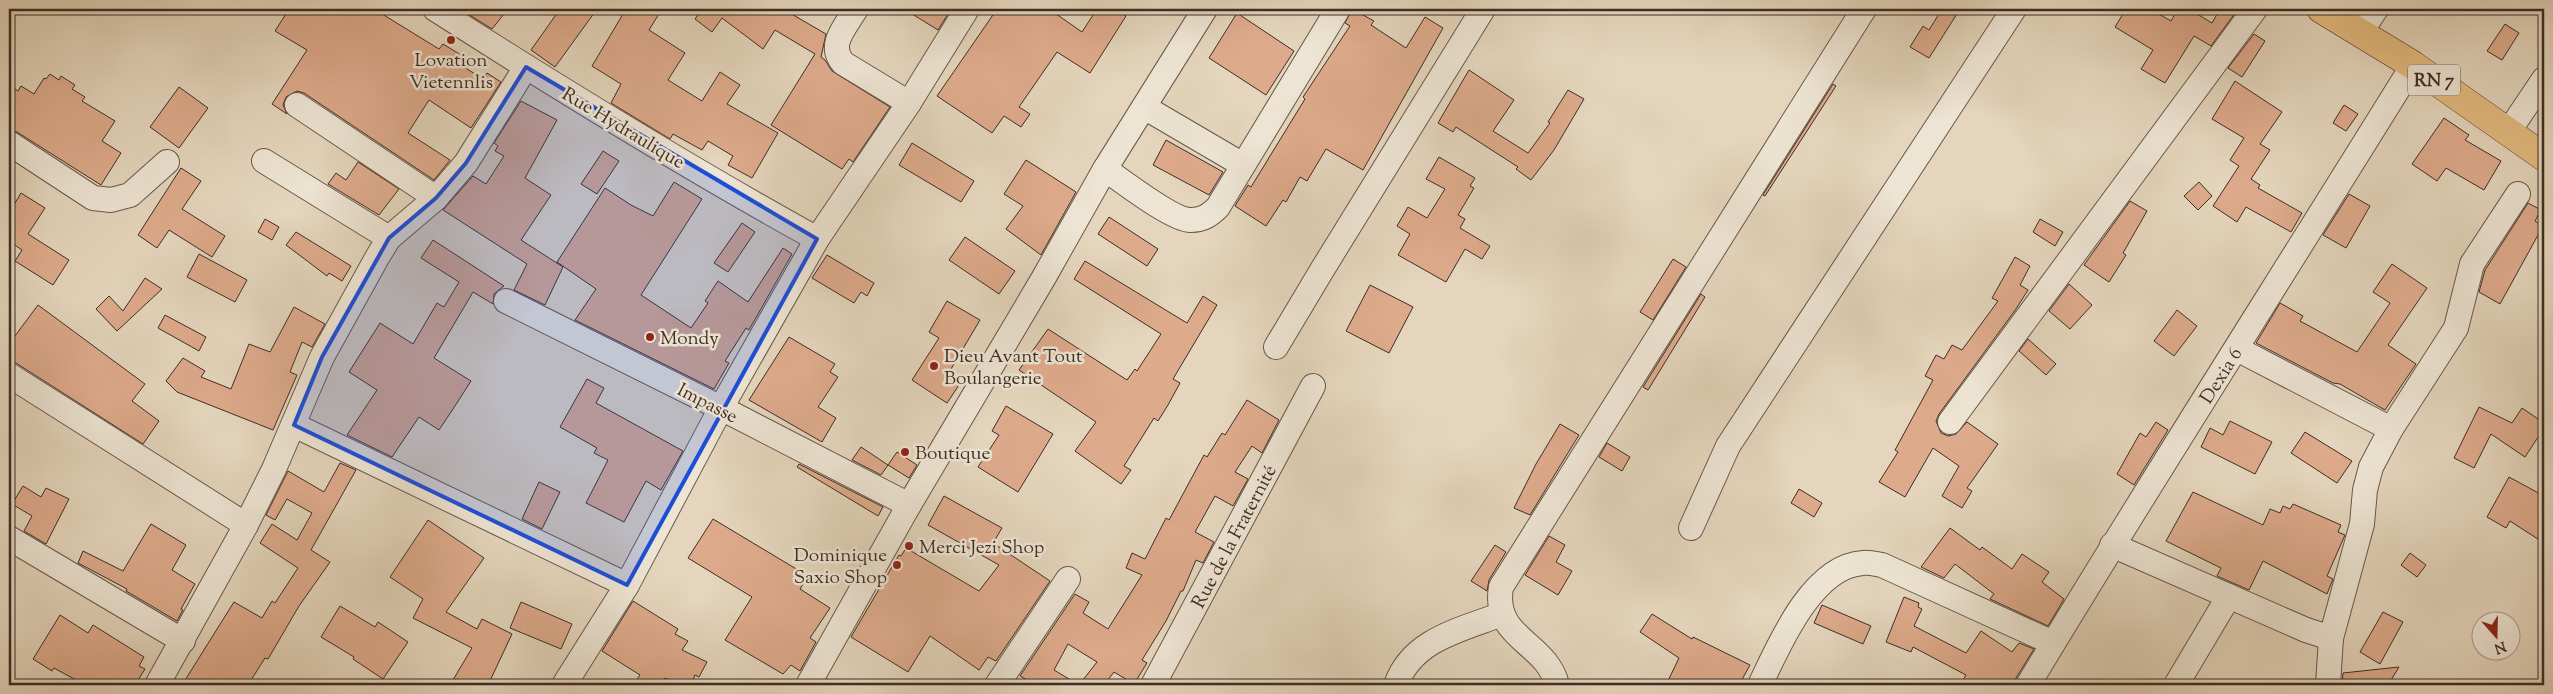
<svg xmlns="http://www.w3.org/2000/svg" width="2553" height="694" font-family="'Sorts Mill Goudy',serif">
<rect width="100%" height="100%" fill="#e4d5bc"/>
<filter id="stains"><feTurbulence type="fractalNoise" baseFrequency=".004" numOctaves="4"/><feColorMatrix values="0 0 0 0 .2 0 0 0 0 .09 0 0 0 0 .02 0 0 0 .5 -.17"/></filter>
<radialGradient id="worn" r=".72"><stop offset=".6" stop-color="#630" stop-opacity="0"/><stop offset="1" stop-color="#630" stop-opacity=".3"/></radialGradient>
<!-- building -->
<g fill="#ddaa8b" stroke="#3e2e25" fill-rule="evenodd">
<polygon points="289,9 374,9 439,49 443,44 461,55 456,62 483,79 487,73 501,82 471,128 429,100 408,133 450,160 434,180 304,93 297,91 286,97 283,105 287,114 272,104 307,50 275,31"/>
<polygon points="460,9 508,9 492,29"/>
<polygon points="560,9 597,9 555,67 531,50"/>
<polygon points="626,9 662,9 649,30 685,53 668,80 702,101 720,72 740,85 727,104 778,133 752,178 728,165 733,156 708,141 702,150 673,134 670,139 611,103 621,84 592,66"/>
<polygon points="702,9 783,9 826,34 821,57 825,60 832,71 890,107 853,162 849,159 842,169 771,125 815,54 775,30 763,49 722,18 712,32 695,19"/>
<polygon points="904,9 951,9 938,30"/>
<polygon points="997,9 1049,9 1082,32 1097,9 1115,9 1126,16 1090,73 1057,52 1019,107 1030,114 1021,127 1004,116 992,133 937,96"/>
<polygon points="1352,9 1374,21 1371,25 1406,48 1425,17 1443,28 1363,170 1326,149 1307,181 1300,177 1286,202 1283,200 1266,226 1235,206 1248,185 1251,187 1305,99 1303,97 1350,26 1345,23"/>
<polygon points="1942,9 1960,9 1929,58 1910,47 1923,26 1929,30"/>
<polygon points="2126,9 2150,9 2171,21 2178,9 2189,9 2212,23 2220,9 2238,9 2211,46 2194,36 2165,83 2141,69 2153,50 2115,27"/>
<polygon points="1237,13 1294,51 1266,95 1209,58"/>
<polygon points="2505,24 2519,33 2502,60 2487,51"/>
<polygon points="2254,34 2265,41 2242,77 2228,68"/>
<polygon points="1469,70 1514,100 1493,131 1528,153 1550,123 1548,122 1568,90 1584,99 1554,150 1531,180 1516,169 1518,167 1456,127 1453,132 1438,123"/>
<polygon points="50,74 59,80 61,76 75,85 72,89 85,97 82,101 115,121 102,141 121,153 101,185 17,132 9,129 9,85 18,91 21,86 34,94 44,78 46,79"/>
<polygon points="2235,81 2282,112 2260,144 2270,150 2251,179 2260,185 2258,188 2302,213 2291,232 2246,207 2237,222 2213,206 2239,166 2230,160 2244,138 2212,119"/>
<polygon points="1833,84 1836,86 1765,196 1763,195"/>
<polygon points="179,87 208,108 179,148 150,127"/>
<polygon points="521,101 557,120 525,178 551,195 521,240 563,267 545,305 514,290 527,264 443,210 473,176 486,184 504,156 495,151 498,146 494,143"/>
<polygon points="2344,105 2358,114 2346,131 2333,123"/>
<polygon points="2444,118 2469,135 2465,140 2501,161 2484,190 2446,168 2437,181 2412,164"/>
<polygon points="1166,140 1223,172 1209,195 1153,165"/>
<polygon points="912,143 974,181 961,202 899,165"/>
<polygon points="603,151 619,161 597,194 581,184"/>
<polygon points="1439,157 1475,178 1470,186 1474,188 1458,215 1465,219 1460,228 1490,246 1482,259 1465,249 1446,282 1398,255 1410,234 1397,226 1408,207 1427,218 1445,189 1426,179"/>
<polygon points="1026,160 1076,192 1041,255 1006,229 1023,206 1004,194"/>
<polygon points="358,162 399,189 379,215 328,184 336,173 346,180"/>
<polygon points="181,168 201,181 182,209 225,236 212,257 169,230 157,248 138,235"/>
<polygon points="674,182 702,199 641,295 691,328 708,303 705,301 718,281 748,302 783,248 792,254 749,330 746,328 725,361 729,363 714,389 575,320 596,289 557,262 605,188 631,205 653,216"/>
<polygon points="2199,182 2212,196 2198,210 2184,196"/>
<polygon points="21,193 45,208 28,234 69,260 53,285 15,261 22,250 9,241 15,230 9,226 9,213"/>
<polygon points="2349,194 2370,206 2346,248 2323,235"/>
<polygon points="2130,201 2147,211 2123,253 2126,255 2109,282 2084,265"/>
<polygon points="2528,203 2541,210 2535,221 2543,226 2500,304 2479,292 2485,270"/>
<polygon points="1109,217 1158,249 1147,266 1098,234"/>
<polygon points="265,219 279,227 272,240 258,232"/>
<polygon points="2040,219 2063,232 2055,246 2033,232"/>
<polygon points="742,223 755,232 728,272 714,263"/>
<polygon points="296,232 351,266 342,281 329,273 327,276 286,245"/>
<polygon points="965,237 1015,271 999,294 949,260"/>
<polygon points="433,240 504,286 494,294 493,304 473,292 434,358 471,381 453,409 439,430 419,417 392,457 347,435 377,390 349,372 380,323 413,344 437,303 444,307 459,282 421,258"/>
<polygon points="199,254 247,280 235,302 187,277"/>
<polygon points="827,255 874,283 867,296 861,292 854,303 812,278"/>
<polygon points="2015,257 2030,266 2020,285 2028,290 2016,309 1939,414 1936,421 1941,433 1948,436 1956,434 1967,422 1998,444 1967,488 1972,491 1962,508 1942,496 1959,466 1933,448 1905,497 1879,482 1898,452 1895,450 1933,380 1925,376 1936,355 1944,359 1952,345 1962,350 1998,301 1992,298"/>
<polygon points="1673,259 1686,267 1653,320 1640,312"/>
<polygon points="1085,261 1187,323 1203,296 1217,305 1173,379 1180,383 1168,405 1158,421 1154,418 1124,466 1131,470 1121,484 1075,451 1096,422 1019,370 1048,329 1127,380 1135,369 1137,371 1161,334 1074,279"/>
<polygon points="2392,264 2427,288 2388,345 2416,364 2385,410 2340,384 2333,383 2256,343 2280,303 2303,316 2300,321 2357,352 2390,303 2373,292"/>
<polygon points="145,278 162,289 117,331 96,309 109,296 123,311"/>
<polygon points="2069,284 2092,305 2070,329 2049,311"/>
<polygon points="1370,285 1413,307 1389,353 1346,331"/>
<polygon points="1701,294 1705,297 1648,390 1643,387"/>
<polygon points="947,301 980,320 948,374 961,382 947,403 912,380 939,338 929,332"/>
<polygon points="38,305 145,384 132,401 159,421 143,444 16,363 9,361 9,344"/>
<polygon points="294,307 325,324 312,347 302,342 290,372 297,375 273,430 177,392 166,381 183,358 205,371 201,377 231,389 249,344 270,352"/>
<polygon points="2177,310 2197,326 2174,356 2154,341"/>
<polygon points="165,315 206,337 199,351 158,328"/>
<polygon points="789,337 835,364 830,372 838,377 818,407 836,418 822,442 749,400"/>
<polygon points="2028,339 2056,364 2046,375 2019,351"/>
<polygon points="587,379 604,388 596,403 683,451 661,490 646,481 624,522 586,503 608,460 594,453 597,448 560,427"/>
<path d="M 1247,400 L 1279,420 L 1262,453 L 1252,446 L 1235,472 L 1248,479 L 1233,506 L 1215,496 L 1195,532 L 1214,542 L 1203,563 L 1196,560 L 1183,591 L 1181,591 L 1166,621 L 1142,660 L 1147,663 L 1134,684 L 1114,672 L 1104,685 L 1036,685 L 1020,676 L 1075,594 L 1089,602 L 1083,613 L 1108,629 L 1142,575 L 1126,568 L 1132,553 L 1145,559 L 1166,518 L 1169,520 L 1204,455 L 1207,457 L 1222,433 L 1225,435 ZM 1068,644 L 1097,662 L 1079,685 L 1054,670 Z"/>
<polygon points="1006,406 1053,434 1018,492 978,467 999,435 992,431"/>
<polygon points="2479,407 2512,423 2522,408 2544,423 2544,428 2525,457 2491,434 2474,468 2454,458"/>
<polygon points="2230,421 2272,442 2255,474 2201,447 2210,428 2223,435"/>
<polygon points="2156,422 2168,430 2134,485 2117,474 2140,433 2146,437"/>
<polygon points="1560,424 1579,435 1530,515 1514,508 1536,464"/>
<polygon points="2305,432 2352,461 2337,483 2291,453"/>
<polygon points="1607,443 1630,457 1622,471 1599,457"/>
<polygon points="861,447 888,465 881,475 852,460"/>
<polygon points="897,452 917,465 909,478 888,465"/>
<polygon points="340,463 356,470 311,550 330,562 299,606 268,659 265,658 248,685 182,685 234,602 262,618 272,601 275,603 298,568 260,543 272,524 297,540 312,513 287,499 275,520 266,515 288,471 324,492"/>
<polygon points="799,464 883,507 878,516 797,467"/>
<polygon points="2509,477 2544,496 2544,543 2510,521 2506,528 2487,517"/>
<polygon points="539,482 560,492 542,529 522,519"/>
<polygon points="23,486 41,497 46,488 69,499 46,544 24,531 32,516 12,504"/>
<polygon points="1799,489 1822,503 1814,517 1791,503"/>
<polygon points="2193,492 2263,525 2270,509 2280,513 2283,506 2290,509 2293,504 2341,525 2338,532 2345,535 2327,576 2333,579 2327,594 2263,561 2249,590 2217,576 2221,568 2166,541"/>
<polygon points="944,496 1002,528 993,543 1050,581 996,661 988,657 979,670 930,636 908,672 851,637 899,555 901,556 906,548 979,591 999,565 928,525"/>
<polygon points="713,519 808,576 800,589 830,608 810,638 816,642 800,671 791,665 783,674 725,640 752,597 688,558"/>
<polygon points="428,520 484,558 446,612 477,629 482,619 512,634 488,685 450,685 472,648 413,618 423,599 390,577"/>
<polygon points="151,524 186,545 172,570 195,584 181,609 183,610 177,621 126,591 127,589 78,563 83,551 123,571"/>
<polygon points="1950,528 1980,550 1982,547 2012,569 2022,554 2049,572 2042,582 2064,599 2048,626 1990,599 1994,594 1955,564 1944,578 1921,567"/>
<polygon points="1549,536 1565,545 1556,562 1572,571 1558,595 1525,575"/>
<polygon points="1495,545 1506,552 1489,580 1487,591 1471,581"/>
<polygon points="2410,553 2426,565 2417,577 2401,565"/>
<polygon points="1904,597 1919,603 1918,607 1922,609 1914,626 1966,653 1981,631 2012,652 2019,643 2034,649 2016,678 2014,685 1960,685 1966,675 1913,647 1911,652 1886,642"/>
<polygon points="633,601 678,629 675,634 688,641 682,650 707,662 699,677 695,675 691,685 681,685 665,678 660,685 633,685 640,675 602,651"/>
<polygon points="521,602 572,624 561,649 510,628"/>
<polygon points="1822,605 1871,626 1863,644 1814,623"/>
<polygon points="340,606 375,627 378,622 408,642 383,679 353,659 354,657 321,637"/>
<polygon points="2383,612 2403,622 2380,664 2360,652"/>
<polygon points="1652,614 1692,639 1693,637 1750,665 1739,685 1666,685 1679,658 1640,632"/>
<polygon points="60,615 88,633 93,625 144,657 139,666 145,669 135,685 85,685 54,668 52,671 33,659"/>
<polygon points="2399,667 2388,685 2342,685 2343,673"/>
</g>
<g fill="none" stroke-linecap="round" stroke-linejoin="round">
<!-- minor casing -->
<g stroke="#68584b" stroke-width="26">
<g id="minor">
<path d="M 435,9 C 560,89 687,167 817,239"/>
<path d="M 856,9 C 846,26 827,45 843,63 L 909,103"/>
<polyline points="2360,33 2376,9"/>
<polyline points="297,105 436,198"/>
<polyline points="1144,107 1243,165"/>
<polyline points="2509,131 2544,79"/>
<polyline points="9,143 93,198 111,200 130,195 167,162"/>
<polyline points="264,161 389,238"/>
<path d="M 1105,169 C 1122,181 1174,221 1191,220 C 1203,220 1210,215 1218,207 L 1338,9"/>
<polyline points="506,301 721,408 909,505"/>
<polyline points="1276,347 1322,270 1483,9"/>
<polyline points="2237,349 2391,429"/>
<polyline points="9,375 246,525"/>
<polyline points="1950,422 2255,9"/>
<polyline points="294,425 627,585"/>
<polyline points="1691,528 1728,446 2014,9"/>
<polyline points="9,538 183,641"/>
<polyline points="2112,545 2306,630 2331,638"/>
<polyline points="157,685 246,525 274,469 322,357 378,256 389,238 436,198 466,163 526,67"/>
<polyline points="564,685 627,585 721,408 817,239 909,103 967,9"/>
<polyline points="808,685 909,505 1043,279 1105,169 1205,9"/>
<polyline points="997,685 1068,579"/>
<polyline points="1153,685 1313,386"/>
<path d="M 1396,685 C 1412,639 1461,630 1502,614"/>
<path d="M 1557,685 C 1547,642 1492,639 1501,587 L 1864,9"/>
<path d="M 1760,685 C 1779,645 1812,566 1863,563 C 1869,562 1876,564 1882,565 L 2053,643"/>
<path d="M 2028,685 C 2153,477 2285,272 2413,65"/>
<polyline points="2176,685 2229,596"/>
<polyline points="2328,685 2331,638 2362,524 2365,490 2371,467 2391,429 2456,328 2472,264 2518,194"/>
</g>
</g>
<!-- primary casing -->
<g stroke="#3e2e25" stroke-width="29">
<polyline id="primary" points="2321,9 2413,65 2544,157"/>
</g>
<!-- minor -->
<use href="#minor" stroke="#ede4d3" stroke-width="24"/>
<!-- primary -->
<use href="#primary" stroke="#e2ba7e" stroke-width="28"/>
</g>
<!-- marked area -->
<path fill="#1d4ed8" fill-opacity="0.2" stroke="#1d4ed8" stroke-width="4" stroke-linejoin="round" d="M 526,67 L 817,239 L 627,585 L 294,425 L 322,357 L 389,238 L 436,198 L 466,163 Z"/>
<!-- markers -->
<g fill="#8f2418" stroke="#ede4d3" stroke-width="2">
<circle cx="451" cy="40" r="5"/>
<circle cx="650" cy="337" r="5"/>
<circle cx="934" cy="366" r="5"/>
<circle cx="905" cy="452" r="5"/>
<circle cx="909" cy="546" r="5"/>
<circle cx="897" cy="565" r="5"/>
</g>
<g text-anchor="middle" stroke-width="5" stroke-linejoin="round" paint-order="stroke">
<!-- shield labels -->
<rect fill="#ede4d3" stroke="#726559" stroke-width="1" x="2408" y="64.5" width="52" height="31" rx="4"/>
<g font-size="18" font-weight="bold" fill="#3e2e25">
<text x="2434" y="86">RN 7</text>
</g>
<!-- poi labels -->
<g font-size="19" fill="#3e2e25" stroke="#ede4d3" text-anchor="start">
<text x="451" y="66" text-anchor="middle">Lovation<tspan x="451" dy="22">Vietennlis</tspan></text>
<text x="660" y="344">Mondy</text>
<text x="944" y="362">Dieu Avant Tout<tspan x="944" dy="22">Boulangerie</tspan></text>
<text x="915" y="459">Boutique</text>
<text x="919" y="553">Merci Jezi Shop</text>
<text x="887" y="561" text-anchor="end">Dominique<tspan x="887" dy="22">Saxio Shop</tspan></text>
</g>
<!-- street labels -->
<g font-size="19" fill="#3e2e25" stroke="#ede4d3">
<text transform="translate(624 127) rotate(31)" y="7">Rue Hydraulique</text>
<text transform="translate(2220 375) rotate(-58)" y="7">Dexia 6</text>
<text transform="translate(708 402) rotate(27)" y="7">Impasse</text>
<text transform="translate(1233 536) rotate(-62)" y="7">Rue de la Fraternité</text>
</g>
</g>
<!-- margin -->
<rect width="2553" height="694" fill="none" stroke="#e4d5bc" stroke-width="30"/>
<rect x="10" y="10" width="2533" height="674" fill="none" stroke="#3e2e25" stroke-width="2.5"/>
<rect x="15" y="15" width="2523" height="664" fill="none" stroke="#3e2e25"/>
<!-- north arrow -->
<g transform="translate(2496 636) rotate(160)"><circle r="24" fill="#ede4d3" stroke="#a79b8d"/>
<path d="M0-4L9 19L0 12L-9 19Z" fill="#8f2418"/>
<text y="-8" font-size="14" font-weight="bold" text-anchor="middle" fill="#3e2e25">N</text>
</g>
<rect width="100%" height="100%" filter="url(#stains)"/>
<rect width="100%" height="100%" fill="url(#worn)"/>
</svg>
